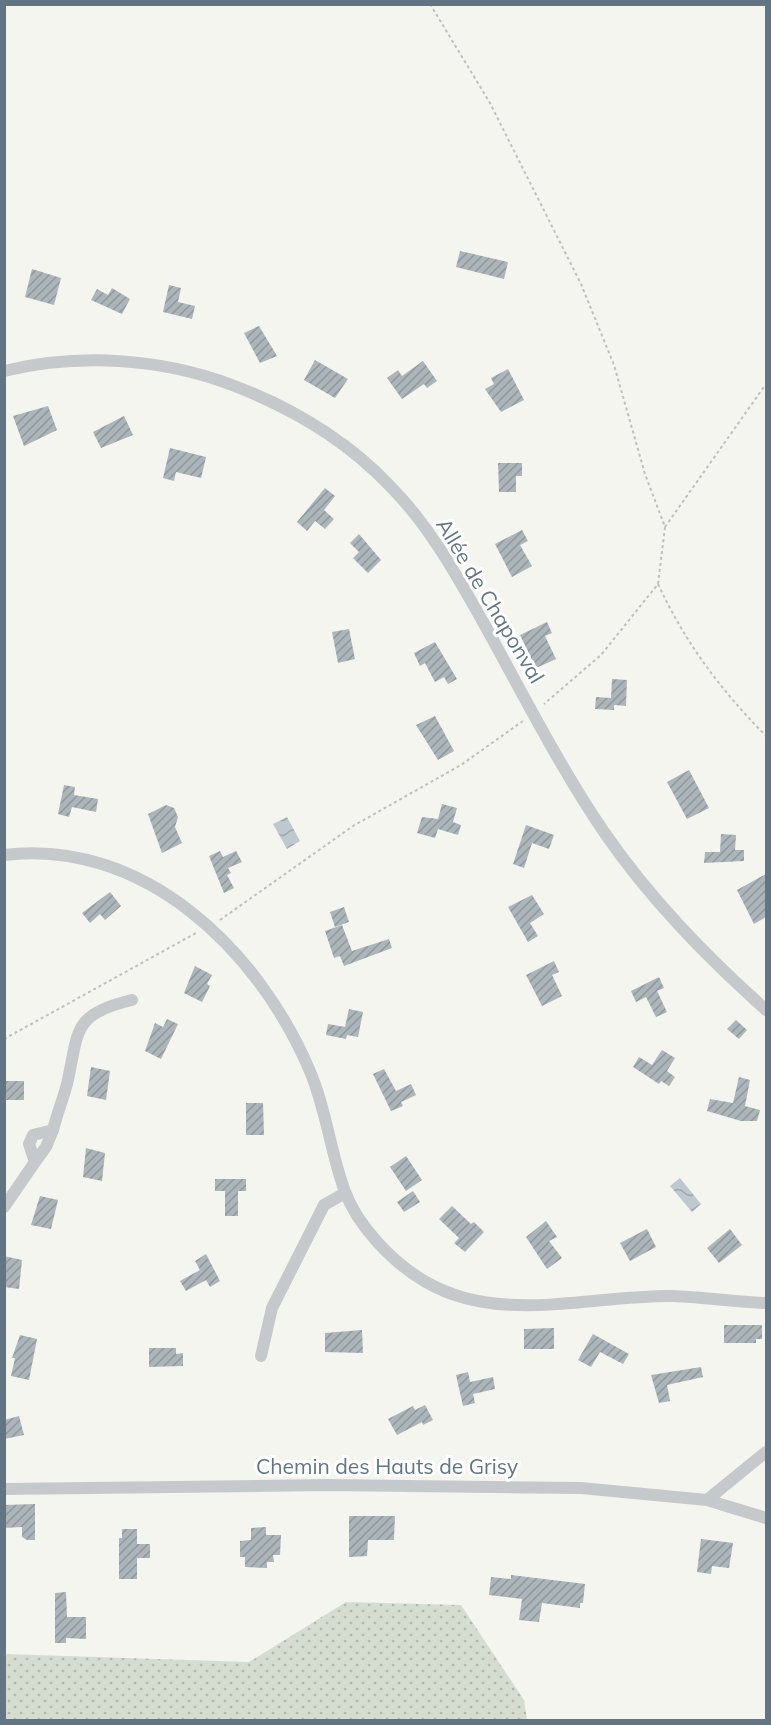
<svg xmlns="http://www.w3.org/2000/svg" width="771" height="1725" font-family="Mulish,sans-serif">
<defs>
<pattern id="grass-dots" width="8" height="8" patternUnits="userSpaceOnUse" patternTransform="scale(1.5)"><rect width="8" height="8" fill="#d5ddd1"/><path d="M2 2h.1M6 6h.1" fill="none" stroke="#b0b8af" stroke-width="1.8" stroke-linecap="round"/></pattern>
<pattern id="water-waves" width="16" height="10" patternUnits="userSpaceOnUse" patternTransform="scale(1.5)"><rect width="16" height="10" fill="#bdc9ce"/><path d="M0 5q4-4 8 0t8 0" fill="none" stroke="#9da8ad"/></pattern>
<pattern id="building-hatch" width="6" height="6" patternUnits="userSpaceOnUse" patternTransform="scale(1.5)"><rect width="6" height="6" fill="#acb5b9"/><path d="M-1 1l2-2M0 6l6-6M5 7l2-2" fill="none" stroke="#8f989c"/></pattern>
</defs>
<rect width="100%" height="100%" fill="#f5f5f0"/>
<!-- grass -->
<polygon fill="url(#grass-dots)" points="346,1602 461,1605 524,1700 527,1720 5,1720 5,1654 249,1662"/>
<!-- water -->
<g fill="url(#water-waves)">
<polygon points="287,817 300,841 287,849 273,824"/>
<polygon points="680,1178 701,1204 692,1212 670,1186"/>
</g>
<!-- building -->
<g fill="url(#building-hatch)">
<polygon points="460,251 508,262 504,279 456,267"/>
<polygon points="32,269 61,278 54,305 25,297"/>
<polygon points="169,285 181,288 178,302 195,306 192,319 163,312"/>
<polygon points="112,288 130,299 122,314 91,300 97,289 108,295"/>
<polygon points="259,326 277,356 260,363 244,333"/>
<polygon points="315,360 348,379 335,398 304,380"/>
<polygon points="423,361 437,381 427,388 424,384 402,399 387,378 398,370 402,376"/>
<polygon points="508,369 524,400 501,412 485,389 494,384 491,378"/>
<polygon points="48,406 57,430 24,446 13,416"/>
<polygon points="124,416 133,435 101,448 93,432"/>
<polygon points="170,448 206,457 201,478 176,472 174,481 163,478"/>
<polygon points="498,463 522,463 522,476 516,476 516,492 499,492"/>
<polygon points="325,488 335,496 324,510 334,519 325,529 315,521 307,531 297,522"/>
<polygon points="522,530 528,541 520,545 532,566 512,577 495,544"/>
<polygon points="359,534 381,560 368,573 353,558 359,552 350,543"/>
<polygon points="547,622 552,633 545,636 556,659 536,668 520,635"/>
<polygon points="349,629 355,659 338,663 332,632"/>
<polygon points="435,642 457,679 448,684 444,677 435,682 425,663 420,666 414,653"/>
<polygon points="612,679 627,680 626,706 614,705 614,710 595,709 596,697 611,698"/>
<polygon points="435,716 454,751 438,760 416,725"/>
<polygon points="689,770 709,808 687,819 667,782"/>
<polygon points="64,785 75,787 74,795 98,799 96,812 72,807 69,817 58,814"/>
<polygon points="442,804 457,808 453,822 461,825 458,835 438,829 435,838 417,833 422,817 438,819"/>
<polygon points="166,805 174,808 178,817 175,827 182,843 162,853 148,814"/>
<polygon points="526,825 554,835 549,849 532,843 524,868 513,864"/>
<polygon points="721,834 736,835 735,850 744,850 744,861 704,863 705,852 720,852"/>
<polygon points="220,851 223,857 236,851 242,862 228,868 231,873 227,875 234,888 224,893 209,856"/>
<polygon points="766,874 766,917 754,924 737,890"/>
<polygon points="110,892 121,906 105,920 100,914 90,923 82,913"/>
<polygon points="532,895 544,914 530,923 538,936 528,942 508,907"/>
<polygon points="344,907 349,922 335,927 330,912"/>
<polygon points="342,925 352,951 389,939 392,948 344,966 340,956 334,958 325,931"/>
<polygon points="554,961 559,972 552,975 562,996 542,1006 526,975"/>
<polygon points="195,966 212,975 207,984 210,986 202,1002 184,993"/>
<polygon points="659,977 664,988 657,991 667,1012 656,1017 646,997 636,1002 631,991"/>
<polygon points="349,1009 363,1012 358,1037 347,1035 346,1039 326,1035 328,1024 345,1027"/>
<polygon points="167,1019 178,1024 161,1059 145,1051 155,1023 163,1027"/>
<polygon points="736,1020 747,1030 739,1039 727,1029"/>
<polygon points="662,1050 675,1058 667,1071 675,1077 669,1086 661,1081 659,1084 633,1067 639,1057 652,1065"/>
<polygon points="91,1067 110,1071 106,1100 87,1096"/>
<polygon points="384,1069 396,1091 411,1084 416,1095 401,1102 403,1106 391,1111 373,1074"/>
<polygon points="739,1077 750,1080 745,1106 760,1110 757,1121 741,1121 707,1111 710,1099 733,1103"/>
<polygon points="5,1081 24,1081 24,1100 4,1100"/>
<polygon points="246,1103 263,1103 264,1135 246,1135"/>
<polygon points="86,1148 105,1153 102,1181 83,1177"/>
<polygon points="406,1156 422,1180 406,1191 390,1167"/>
<polygon points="215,1179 246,1179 246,1191 238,1191 238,1216 225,1216 225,1191 215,1191"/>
<polygon points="413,1191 420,1202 404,1212 397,1202"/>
<polygon points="40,1196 58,1200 51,1229 31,1225"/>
<polygon points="452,1206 471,1224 474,1222 484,1232 465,1252 454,1243 459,1238 439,1219"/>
<polygon points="546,1221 557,1237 549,1241 562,1258 547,1269 526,1237"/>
<polygon points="647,1229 656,1247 630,1261 620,1243"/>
<polygon points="730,1229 742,1245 719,1263 707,1248"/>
<polygon points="206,1254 220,1281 210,1287 206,1280 186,1291 180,1281 200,1270 195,1261"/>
<polygon points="4,1256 22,1260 19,1289 4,1287"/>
<polygon points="724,1325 762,1325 762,1339 756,1339 756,1343 724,1343"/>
<polygon points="554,1328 554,1349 524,1349 524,1329"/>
<polygon points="362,1330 363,1353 325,1352 325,1333"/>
<polygon points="593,1334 629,1354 623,1364 600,1352 591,1367 578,1360"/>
<polygon points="20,1335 37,1339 29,1380 11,1376 15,1358 12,1358"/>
<polygon points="149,1348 176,1348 176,1354 183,1353 183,1366 149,1367"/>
<polygon points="701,1367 703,1377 667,1385 670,1401 659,1403 651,1375"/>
<polygon points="468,1372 470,1382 493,1377 495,1389 473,1394 475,1403 463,1406 456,1375"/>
<polygon points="425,1405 433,1420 423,1425 422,1422 397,1435 388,1419 413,1406 415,1410"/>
<polygon points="19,1416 24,1435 4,1439 4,1420"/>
<polygon points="35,1504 35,1540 27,1540 22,1537 22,1527 4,1528 4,1505"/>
<polygon points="349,1516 395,1516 394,1540 368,1540 367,1556 349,1557"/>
<polygon points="266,1527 266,1535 281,1535 280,1555 273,1555 274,1562 267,1562 267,1568 245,1567 245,1557 240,1557 240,1541 251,1540 251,1528"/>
<polygon points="122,1529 137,1529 137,1544 150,1544 150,1558 137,1558 137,1579 119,1579 119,1538 122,1538"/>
<polygon points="701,1539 733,1543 729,1568 712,1566 711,1574 697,1572"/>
<polygon points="511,1575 585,1584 583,1603 580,1603 580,1608 542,1603 539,1622 519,1620 522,1599 489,1595 491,1577 511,1579"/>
<polygon points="66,1592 67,1617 86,1617 86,1639 66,1638 66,1643 55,1643 55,1593"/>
</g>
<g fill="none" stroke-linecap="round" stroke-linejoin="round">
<!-- path -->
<g stroke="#bdbfc1" stroke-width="2" stroke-dasharray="3 3" stroke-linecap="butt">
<polyline points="430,4 490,103 581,284 614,365 645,474 665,527 658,584 601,655 544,704"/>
<polyline points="665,527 766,384"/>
<path d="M 658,584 C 686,644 720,689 766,736"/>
<polyline points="220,920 353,826 461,765 523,721"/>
<polyline points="4,1039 196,933"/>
</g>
<!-- minor -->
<g stroke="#c6c9cc" stroke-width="12">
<path d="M 4,371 C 79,353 161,358 232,385 C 290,407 346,440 389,485 C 429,525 456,574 483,622 C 522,692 559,766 604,832 C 650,899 706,956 766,1010"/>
<path d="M 4,855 C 144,838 258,950 309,1069 C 326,1108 330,1150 344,1189 C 357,1226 393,1263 426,1282 C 500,1325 591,1295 672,1296 C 703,1297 735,1302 766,1303"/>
<polyline points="35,1162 46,1147 53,1130"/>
<path d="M 4,1207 L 35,1162 L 29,1144 L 33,1135 L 53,1130 C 57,1114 63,1099 67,1084 C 79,1032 71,1014 132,1000"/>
<polyline points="261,1356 272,1308 324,1205 345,1193"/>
<polyline points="4,1489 328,1485 581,1488 707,1500 766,1518"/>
<polyline points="707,1500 766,1452"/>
</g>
</g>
<g text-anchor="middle" stroke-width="6" stroke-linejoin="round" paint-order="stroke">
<!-- street labels -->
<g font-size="21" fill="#617584" stroke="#fff">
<text transform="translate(490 601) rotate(59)" y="7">Allée de Chaponval</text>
<text x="387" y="1474">Chemin des Hauts de Grisy</text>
</g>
</g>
<!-- border -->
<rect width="771" height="1725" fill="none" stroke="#617584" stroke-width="12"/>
</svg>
